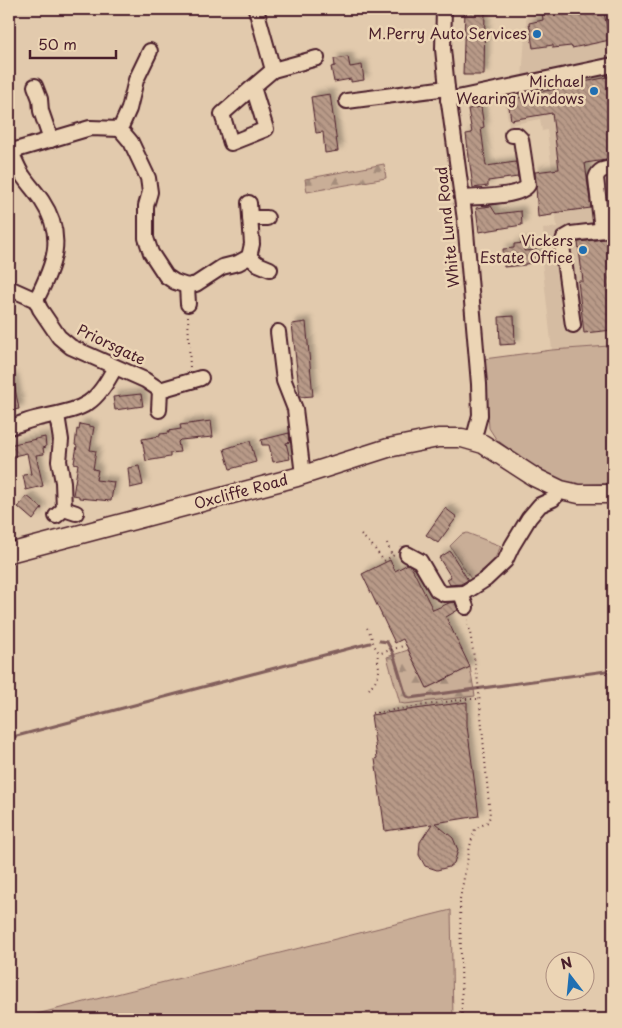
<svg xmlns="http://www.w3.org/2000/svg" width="622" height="1028" font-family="'Playpen Sans',sans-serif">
<defs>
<pattern id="forest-firs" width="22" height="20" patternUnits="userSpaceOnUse" patternTransform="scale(1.25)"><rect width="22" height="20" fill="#c9ae97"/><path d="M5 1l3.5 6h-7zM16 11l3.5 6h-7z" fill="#a58d7b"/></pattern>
<pattern id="building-back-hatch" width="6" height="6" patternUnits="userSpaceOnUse" patternTransform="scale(1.25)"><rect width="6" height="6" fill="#b89a88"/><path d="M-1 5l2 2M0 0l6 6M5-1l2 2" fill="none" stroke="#987d6f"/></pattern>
<filter id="shadow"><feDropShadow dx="4.5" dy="-4.5" stdDeviation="2.5" flood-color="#0004"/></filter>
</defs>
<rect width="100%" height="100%" fill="#e2caad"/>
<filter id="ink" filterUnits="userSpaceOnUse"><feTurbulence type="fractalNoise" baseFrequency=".02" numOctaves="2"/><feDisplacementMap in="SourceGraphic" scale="10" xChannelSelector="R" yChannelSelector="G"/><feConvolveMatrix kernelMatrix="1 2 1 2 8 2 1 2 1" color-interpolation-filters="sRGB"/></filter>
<g filter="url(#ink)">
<!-- built -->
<polygon fill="#d5bca2" points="527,9 613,9 613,370 609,346 552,350 541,253 545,253 543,229 557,227 554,202 556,202 547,130 542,131 540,119 509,125 504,98 463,105 459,89 522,78"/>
<!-- grass -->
<g fill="#c9ae97" stroke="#8a6661">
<polygon points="609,346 613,370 613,483 575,485 562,482 549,476 518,456 496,439 489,428 484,359 552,350"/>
<polygon points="467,533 501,546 493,562 471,579 450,546 461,535"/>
<polygon points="451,910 453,1019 17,1019"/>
</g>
<!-- forest -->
<g fill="url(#forest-firs)" stroke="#8a6661">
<polygon points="384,164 386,178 307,192 305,179"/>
<polygon points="408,650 427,688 470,667 475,696 405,704 400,703 387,657"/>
</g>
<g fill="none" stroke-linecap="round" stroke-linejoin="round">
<!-- stream -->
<g stroke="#825e5b" stroke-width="3">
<polyline points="380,641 387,642 393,653 406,696 410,698 613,670"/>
<polyline points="9,738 370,643"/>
</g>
</g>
<!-- building -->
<g fill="url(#building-back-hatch)" stroke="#4a1f2b" filter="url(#shadow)">
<polygon points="465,9 485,9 484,75 463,75"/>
<polygon points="565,9 603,9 610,40 572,48 571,46 553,48 553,45 533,48 529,23 543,20 542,12"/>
<polygon points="348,57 350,67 362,65 364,80 351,82 351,79 334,82 331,67 335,66 334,59"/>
<polygon points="613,76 613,159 585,163 591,208 552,213 552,215 538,217 535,172 559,169 552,113 511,120 508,100 523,97 522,95 585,84 584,82"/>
<polygon points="330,94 338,151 325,153 323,132 316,133 311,97"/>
<polygon points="481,107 484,127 481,128 486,166 516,162 518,177 488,181 488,186 473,188 466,134 472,133 468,109"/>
<polygon points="491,206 496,214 521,211 522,225 479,232 476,208"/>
<polygon points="613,238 613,330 584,333 578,281 583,281 578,242"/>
<polygon points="524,243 524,251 537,250 538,262 525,264 525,265 504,267 503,249 514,248 514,244"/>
<polygon points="514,316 515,344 500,345 499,317"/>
<polygon points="306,322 313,396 300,397 292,324"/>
<polygon points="9,378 13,378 19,409 9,411"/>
<polygon points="141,394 143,406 115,410 113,397"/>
<polygon points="211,421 213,437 180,440 178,442 180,452 170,453 170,457 146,461 142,439 160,436 160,434 169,433 168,431 181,429 180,425"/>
<polygon points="80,424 94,427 90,450 96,451 93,469 98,470 96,480 114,482 111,501 79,498 79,496 73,495 78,464 74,463 77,446 75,445 77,429 79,430"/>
<polygon points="289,433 290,442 286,443 290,459 273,462 269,445 262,445 261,440"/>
<polygon points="45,437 46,447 43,448 44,454 36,455 43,486 26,490 23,475 31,474 27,453 9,457 9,445"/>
<polygon points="250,441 256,462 230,469 224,449"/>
<polygon points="139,466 143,485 130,488 128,468"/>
<polygon points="27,496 42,508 33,520 18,507"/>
<polygon points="445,508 457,517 438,543 426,535"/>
<polygon points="450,551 468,580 461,584 450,585 447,579 451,577 439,558"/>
<polygon points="390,560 395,571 408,564 411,566 433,610 449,603 455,602 458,610 446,617 470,667 427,688 403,639 395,643 362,574"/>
<polygon points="467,702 467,726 479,816 435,823 453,838 458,850 454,863 449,867 437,870 425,866 419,855 420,842 432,824 385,831 375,759 377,758 371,715"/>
</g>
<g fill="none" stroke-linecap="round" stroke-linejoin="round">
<!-- minor casing -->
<g stroke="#4a1f2b" stroke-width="18">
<g id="minor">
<polyline points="256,9 273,70"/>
<polyline points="444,9 443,49 447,88 465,220 479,384 480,415 473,441"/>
<polyline points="35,86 40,99 41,111 51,140"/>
<polyline points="253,87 222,114 231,143 266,129 253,87 273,70 317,58"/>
<polyline points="448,100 613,65"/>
<polyline points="347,101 447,88"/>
<polyline points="120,129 131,142 148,178 150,192 146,206 146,238 151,253 166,276 175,282 187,286 196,284 222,267 238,263 249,257 252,244 249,203"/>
<polyline points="120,129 129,109 136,80 150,51"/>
<polyline points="9,152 90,128 120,129"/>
<path d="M 11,152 C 15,160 18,169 23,176 C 29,185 36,192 42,201 C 66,237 54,265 36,300"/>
<path d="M 463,198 C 478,197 521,197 528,185 L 521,139 L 517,135 L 512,135"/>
<polyline points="250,218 267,218"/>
<path d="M 602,230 L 596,178 C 599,169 604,169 613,168"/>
<polyline points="249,257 258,264 270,269"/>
<polyline points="187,286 188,304"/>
<polyline points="9,288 36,300"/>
<polyline points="36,300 40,309 59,337 71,347 145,380 160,390 201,378"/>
<polyline points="573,325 562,246 564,238 571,234 613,229"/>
<polyline points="278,332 284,381 295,409 303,475"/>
<polyline points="159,410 160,390"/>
<path d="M 9,427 C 19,425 28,420 39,418 C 82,408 94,409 115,367"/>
<polyline points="64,509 76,513"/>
<polyline points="56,516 64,509 63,482 59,461 61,440 57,415"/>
<polyline points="407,554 420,561 437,590 444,594 464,593"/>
<polyline points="466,607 463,599 464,593 486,579 505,561 512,546 529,518 540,505 553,499 561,490"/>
</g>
</g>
<!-- major casing -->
<g stroke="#4a1f2b" stroke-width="21">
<polyline id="major" points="9,553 297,477 388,448 438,438 462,438 483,444 534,477 561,490 579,494 613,494"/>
</g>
<!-- path -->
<g stroke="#4a1f2b" stroke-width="2" stroke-dasharray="1 4" stroke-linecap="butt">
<polyline points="188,316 190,369"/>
<polyline points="361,535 371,544 384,561 394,555"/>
<polyline points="387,543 392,556"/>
<path d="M 367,628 C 373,636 373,650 381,653 L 406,645"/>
<path d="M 369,689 C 373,684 379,677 379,670 C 379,664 377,659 378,652"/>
<polyline points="372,713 466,699 480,699"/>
<polyline points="462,1019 460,899 470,846 475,829 488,822 490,816 478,682 468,620"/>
</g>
<!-- minor -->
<use href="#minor" stroke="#ecd5b5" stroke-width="14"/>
<!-- major -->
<use href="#major" stroke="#ecd5b5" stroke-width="18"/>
</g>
</g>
<!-- markers -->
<g fill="#1f6fb2" stroke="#ecd5b5" stroke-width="2">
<circle cx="537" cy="34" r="5"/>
<circle cx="594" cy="91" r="5"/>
<circle cx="583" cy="250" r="5"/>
</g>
<g text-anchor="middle" stroke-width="5" stroke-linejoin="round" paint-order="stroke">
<!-- poi labels -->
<g font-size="15" fill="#4a1f2b" stroke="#ecd5b5" text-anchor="end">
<text x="527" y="39">M.Perry Auto Services</text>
<text x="584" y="87">Michael<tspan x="584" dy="17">Wearing Windows</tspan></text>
<text x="573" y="246">Vickers<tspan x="573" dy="17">Estate Office</tspan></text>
</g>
<!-- street labels -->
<g font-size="15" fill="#4a1f2b" stroke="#ecd5b5">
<text transform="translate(448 227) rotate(-96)" y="5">White Lund Road</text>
<text transform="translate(111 345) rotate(26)" y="5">Priorsgate</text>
<text transform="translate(241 492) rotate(-15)" y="5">Oxcliffe Road</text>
</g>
</g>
<!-- margin -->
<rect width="622" height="1028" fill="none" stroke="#ecd5b5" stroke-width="30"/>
<rect x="15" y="15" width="592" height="998" fill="none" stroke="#4a1f2b" stroke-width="2" filter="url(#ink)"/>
<!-- north arrow -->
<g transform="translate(570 976) rotate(344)"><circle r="24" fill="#ecd5b5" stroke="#ab8c7e"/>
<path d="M0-4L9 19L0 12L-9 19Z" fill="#1f6fb2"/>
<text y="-8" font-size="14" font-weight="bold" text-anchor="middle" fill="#4a1f2b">N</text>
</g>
<!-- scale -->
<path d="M30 50v8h86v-8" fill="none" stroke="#4a1f2b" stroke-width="2.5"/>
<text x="38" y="50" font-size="15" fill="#4a1f2b" stroke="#ecd5b5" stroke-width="4" paint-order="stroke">50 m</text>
</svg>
